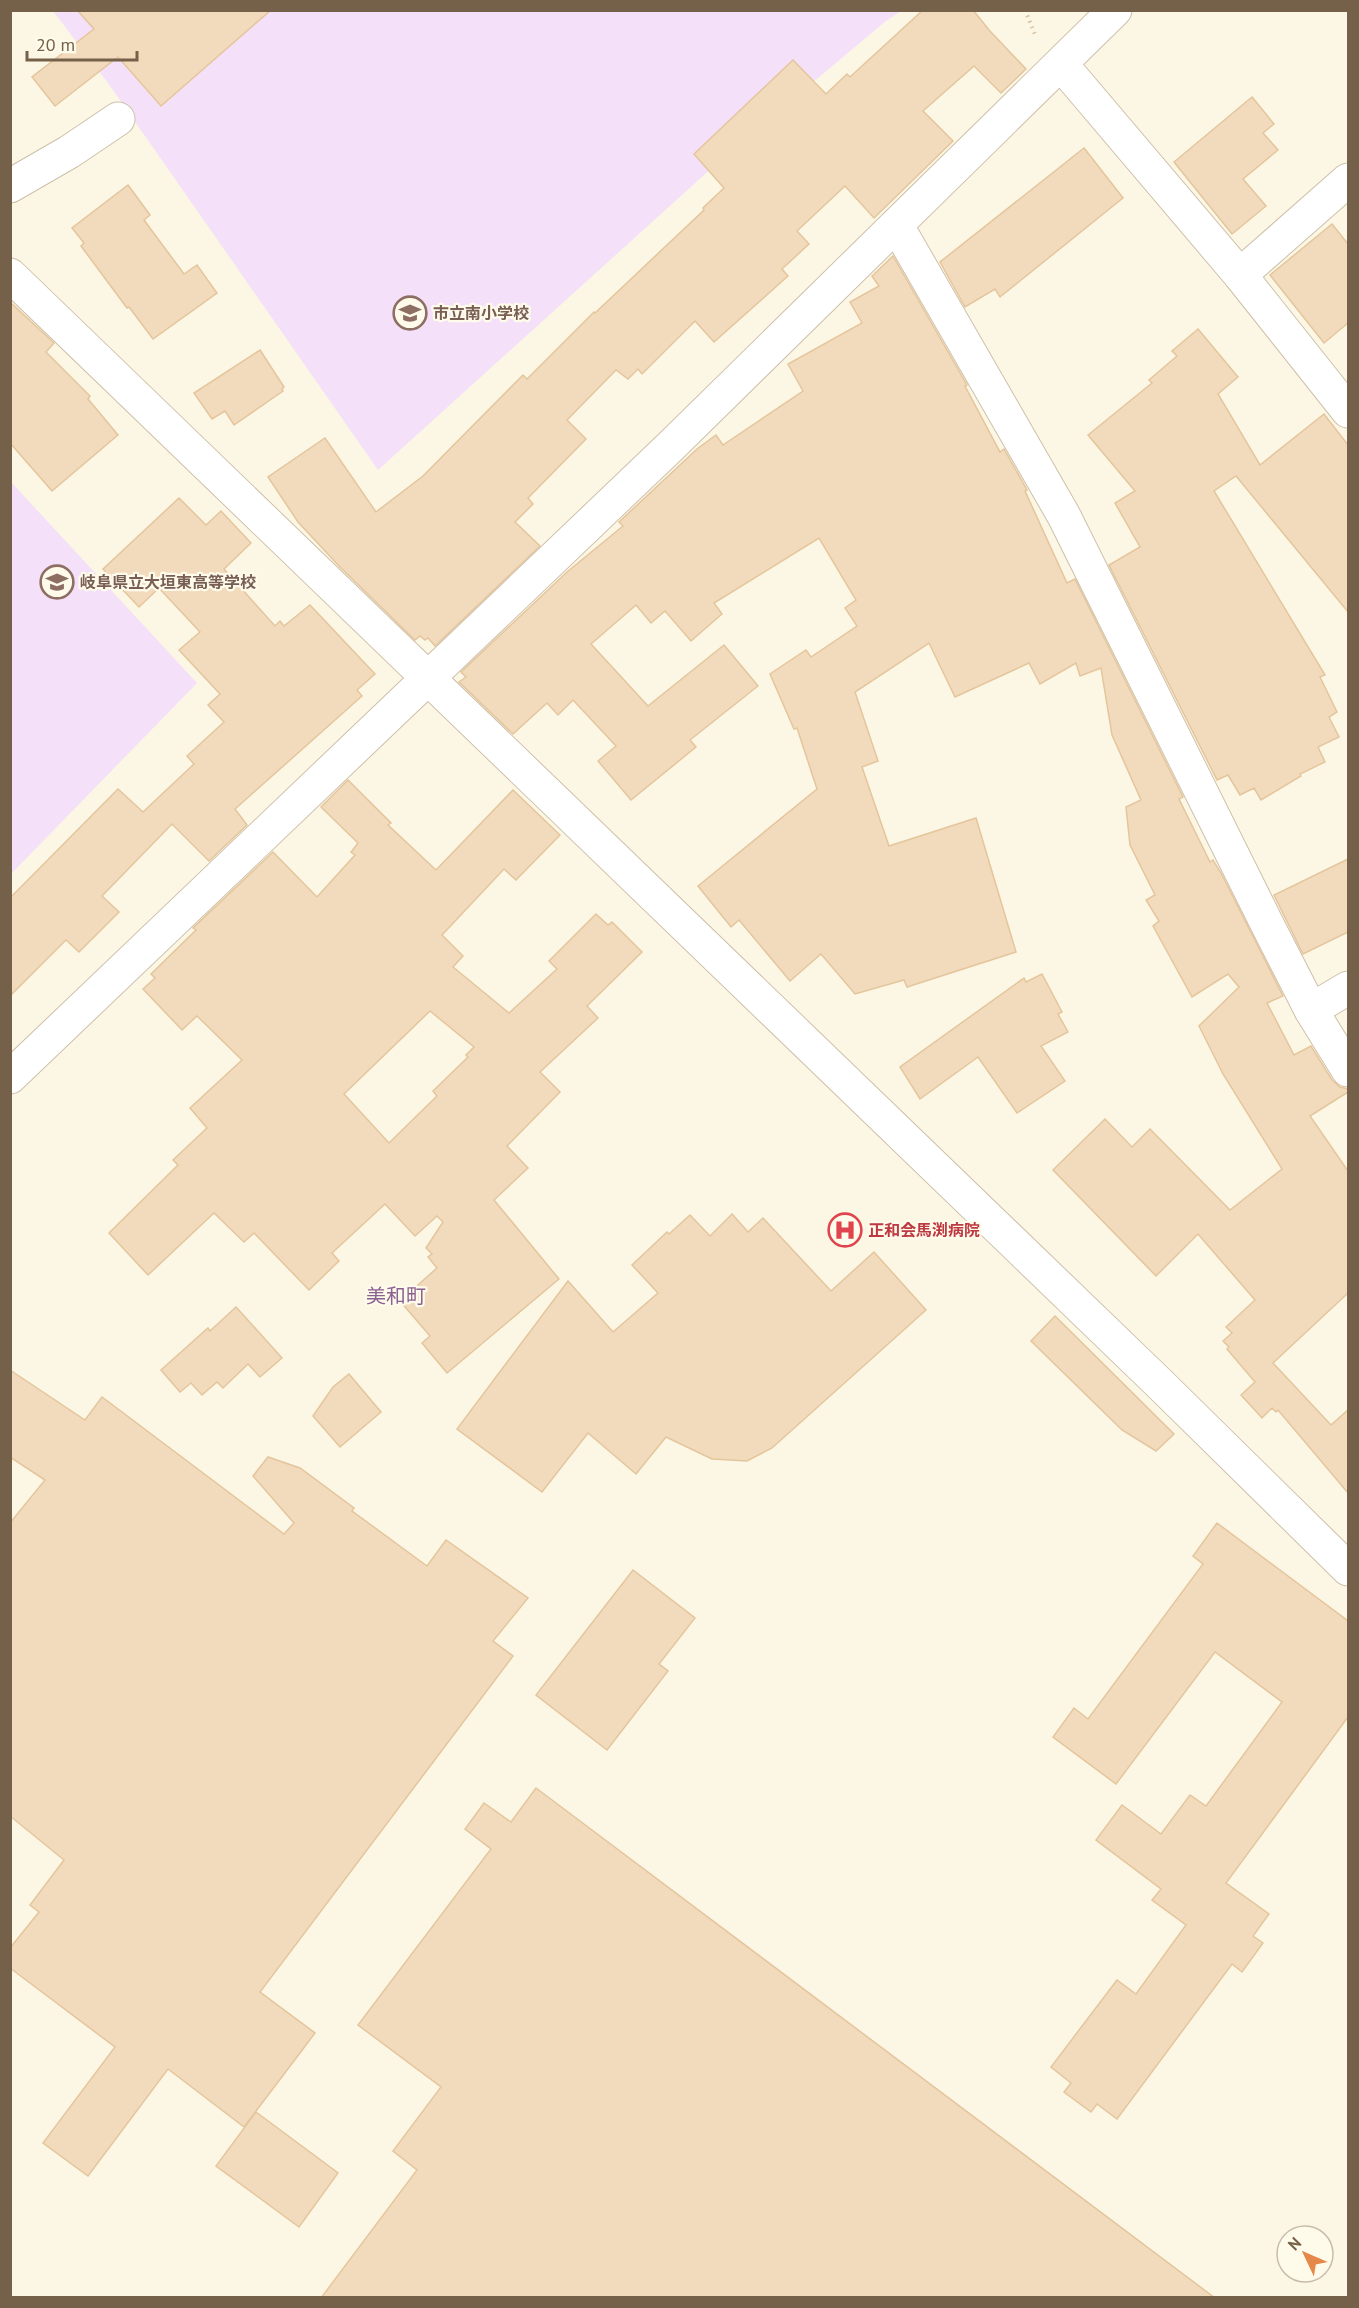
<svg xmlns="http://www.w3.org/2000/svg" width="1359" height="2308" font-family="'PT Sans','Noto Sans JP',sans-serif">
<rect width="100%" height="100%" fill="#fcf7e4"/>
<!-- education -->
<g fill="#f4e1f9">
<polygon points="53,11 901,11 886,21 724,157 378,470 108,83"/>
<polygon points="11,482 197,683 11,874"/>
</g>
<!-- building -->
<g fill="#f2dbbc" stroke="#e4c59c" stroke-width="1.5" fill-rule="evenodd">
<polygon points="77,10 271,10 161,106 118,57 55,106 32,77 94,29"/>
<polygon points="923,10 973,10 989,30 1026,69 1001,93 974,66 923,111 953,141 874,218 845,186 797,231 809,244 782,269 788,276 714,342 695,321 642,374 638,369 628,379 616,370 567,420 586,439 528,498 533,504 515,522 540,546 435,646 428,638 425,640 420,636 415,640 339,566 298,522 268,477 325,438 376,512 423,476 523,375 527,379 594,312 595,313 704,210 703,208 724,188 694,154 793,60 826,94 847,74 850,77"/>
<polygon points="1252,97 1274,124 1263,133 1278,150 1243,179 1266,206 1232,234 1174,162"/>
<polygon points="1084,148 1123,198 1000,297 995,289 965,307 940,262"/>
<polygon points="128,185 150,215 144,220 184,274 197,265 217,293 153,339 129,307 127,308 81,246 84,243 72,228"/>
<polygon points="1332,224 1348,244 1348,323 1324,343 1270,275"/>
<polygon points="893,256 967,385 965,386 1000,452 1004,449 1027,490 1025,491 1067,583 1075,579 1183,797 1179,799 1210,862 1213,860 1221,873 1283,996 1267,1003 1294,1055 1311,1046 1332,1080 1340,1087 1348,1089 1348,1092 1310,1116 1348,1171 1348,1293 1273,1363 1331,1425 1348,1410 1348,1493 1278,1410 1276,1412 1272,1408 1262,1418 1241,1395 1255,1382 1227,1349 1229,1347 1223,1341 1232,1333 1226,1327 1255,1300 1198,1234 1156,1276 1053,1170 1105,1119 1132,1147 1150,1129 1230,1210 1282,1169 1223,1074 1199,1026 1239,987 1228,974 1192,997 1153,926 1159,921 1146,900 1155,895 1130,845 1126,807 1141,800 1112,735 1101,668 1080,676 1076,663 1040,684 1029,663 955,697 929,643 855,692 878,761 862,767 889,846 976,818 1016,952 907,987 904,980 855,994 821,954 790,981 739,920 731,927 698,886 817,789 797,728 794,729 770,674 806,650 811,657 857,626 845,608 856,600 819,538 714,603 722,614 691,641 665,611 651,623 636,605 591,644 648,706 724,645 758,686 690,740 696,747 631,800 598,761 616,746 573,700 558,715 547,703 513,734 459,682 466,677 461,672 567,572 623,526 619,522 697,449 716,435 723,445 803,391 788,364 862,323 850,302 879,286 872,276"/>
<polygon points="10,302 54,343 46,352 90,396 88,399 118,435 52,491 10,443"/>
<polygon points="1198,329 1238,377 1218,394 1260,465 1324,414 1348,445 1348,612 1236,476 1214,491 1325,675 1320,677 1337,712 1329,717 1339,737 1318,747 1325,762 1300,774 1301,776 1261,800 1254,788 1240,795 1228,775 1217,780 1109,565 1140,547 1115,503 1135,491 1088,435 1152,383 1149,380 1177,356 1172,351"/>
<polygon points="260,350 284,387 282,389 283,391 234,425 225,411 212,419 194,393"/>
<polygon points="179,498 206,525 221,511 251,543 224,569 275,626 280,621 284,626 310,605 375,674 357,690 362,696 235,809 247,825 209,861 172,824 102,896 119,912 79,952 66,940 10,996 10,898 118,789 143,812 194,764 187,756 224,722 208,705 220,694 179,650 200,632 159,588 139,607 103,569"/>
<path d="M 348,780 L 391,823 L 388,825 L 436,870 L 513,790 L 560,835 L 516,880 L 504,869 L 442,935 L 463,956 L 453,967 L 509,1013 L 557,969 L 549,961 L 596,914 L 608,925 L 612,922 L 642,952 L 587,1006 L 598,1018 L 540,1072 L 560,1092 L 507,1146 L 528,1168 L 494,1200 L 559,1279 L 447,1373 L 422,1343 L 430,1336 L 400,1301 L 437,1268 L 428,1257 L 432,1254 L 426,1248 L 443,1222 L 437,1216 L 415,1236 L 385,1204 L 332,1253 L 339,1261 L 309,1290 L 254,1233 L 244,1242 L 214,1213 L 148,1275 L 109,1233 L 178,1165 L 173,1160 L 207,1128 L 190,1108 L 242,1060 L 197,1016 L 182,1030 L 143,989 L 155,978 L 151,974 L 196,930 L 193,928 L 273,852 L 317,897 L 355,855 L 351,852 L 358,843 L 321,807 ZM 430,1011 L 474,1047 L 466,1055 L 468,1057 L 433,1091 L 437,1096 L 389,1143 L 344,1094 Z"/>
<polygon points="1348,859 1348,932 1303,954 1274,895"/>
<polygon points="1042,974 1062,1012 1058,1014 1068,1032 1041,1046 1065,1081 1017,1113 978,1057 920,1099 900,1067 1024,978 1026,982"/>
<polygon points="732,1214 748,1232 763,1218 831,1291 874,1252 926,1310 772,1448 747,1461 712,1459 666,1437 636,1474 588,1433 542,1492 457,1429 568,1281 613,1332 658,1293 632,1265 667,1232 669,1234 690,1215 710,1236"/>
<polygon points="236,1307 282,1358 260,1377 248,1364 223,1388 217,1382 202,1395 191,1383 180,1392 161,1370 208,1328 210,1331"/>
<polygon points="1055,1316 1174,1434 1156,1451 1122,1430 1031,1341"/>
<polygon points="10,1370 85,1420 102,1397 284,1534 294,1523 253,1476 268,1457 300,1468 354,1508 352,1511 427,1566 446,1540 528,1598 493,1641 513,1656 260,1992 315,2033 300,2053 244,2127 168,2069 88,2176 43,2143 115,2047 10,1968 10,1948 39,1912 30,1905 64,1860 10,1816 10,1523 45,1480 10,1457"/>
<polygon points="349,1374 381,1412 340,1447 313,1416 333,1387"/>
<polygon points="1217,1523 1348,1621 1348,1717 1226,1883 1269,1914 1253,1936 1263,1943 1242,1972 1232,1964 1117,2119 1097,2104 1091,2112 1064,2092 1071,2083 1051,2067 1117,1980 1136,1994 1186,1925 1152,1900 1161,1889 1096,1840 1122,1805 1161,1834 1190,1795 1206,1806 1282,1702 1215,1652 1116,1784 1053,1737 1074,1708 1088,1719 1203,1564 1193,1556"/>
<polygon points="633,1570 695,1618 659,1664 668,1671 607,1750 536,1695"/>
<polygon points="536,1788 552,1800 1215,2298 321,2298 417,2170 393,2151 441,2087 358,2025 491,1849 465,1829 484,1803 511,1822"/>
<polygon points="256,2112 338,2173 299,2227 216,2166"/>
</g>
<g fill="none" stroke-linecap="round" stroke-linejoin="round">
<!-- street casing -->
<g stroke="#cec0ab" stroke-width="35">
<g id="street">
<polyline points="1061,64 1240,275 1348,411"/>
<polyline points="10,186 69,152 118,119"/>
<polyline points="897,226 1064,516 1267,924 1311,1010 1348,1070"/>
<polyline points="10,275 1160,1384 1348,1569"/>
<polyline points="1240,275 1348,180"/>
<polyline points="1311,1010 1348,988"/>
<polyline points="10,1077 671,446 1115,10"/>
</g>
</g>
<!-- path -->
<polyline stroke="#d7bf9f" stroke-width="4" stroke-dasharray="1.5 4.5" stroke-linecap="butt" points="1025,10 1036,37"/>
<!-- street -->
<use href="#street" stroke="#fff" stroke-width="33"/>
</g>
<!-- icons -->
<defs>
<g id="school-ring" transform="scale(1.725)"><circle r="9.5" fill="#fffbeb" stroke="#8d6e63" stroke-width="1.5"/><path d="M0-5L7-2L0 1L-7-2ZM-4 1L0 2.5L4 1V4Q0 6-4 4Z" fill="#8d6e63"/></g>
<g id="hospital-ring" transform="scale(1.725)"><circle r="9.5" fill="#fffbeb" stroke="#e0444e" stroke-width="1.5"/><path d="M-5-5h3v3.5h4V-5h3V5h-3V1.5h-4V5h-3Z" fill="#e0444e"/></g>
</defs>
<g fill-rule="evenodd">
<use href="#school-ring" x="410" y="313"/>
<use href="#school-ring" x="57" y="582"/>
<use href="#hospital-ring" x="845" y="1230"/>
</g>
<g text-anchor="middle" stroke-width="4.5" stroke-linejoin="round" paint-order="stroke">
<!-- education labels -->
<g font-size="16" font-weight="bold" fill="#785e54" stroke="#fffbeb" text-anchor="start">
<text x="433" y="319">市立南小学校</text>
<text x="80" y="588">岐阜県立大垣東高等学校</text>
</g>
<!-- health labels -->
<g font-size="16" font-weight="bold" fill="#be3a42" stroke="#fffbeb" text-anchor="start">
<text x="868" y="1236">正和会馬渕病院</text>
</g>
<!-- quarter labels -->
<g font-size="20" fill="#8a6191" stroke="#fffbeb">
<text x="396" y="1303">美和町</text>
</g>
</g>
<!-- border -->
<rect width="1359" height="2308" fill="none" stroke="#75614a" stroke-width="24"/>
<!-- north arrow -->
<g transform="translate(1305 2254) rotate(314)"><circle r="28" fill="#fffbeb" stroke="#c8bdab" stroke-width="1.5"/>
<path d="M0-4.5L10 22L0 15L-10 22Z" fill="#e68849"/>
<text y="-9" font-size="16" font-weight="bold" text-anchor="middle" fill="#75614a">N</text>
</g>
<!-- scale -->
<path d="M27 51v9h110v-9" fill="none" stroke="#75614a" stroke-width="3"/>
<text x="36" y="51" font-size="18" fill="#75614a" stroke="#fffbeb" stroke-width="4.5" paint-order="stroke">20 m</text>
</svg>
